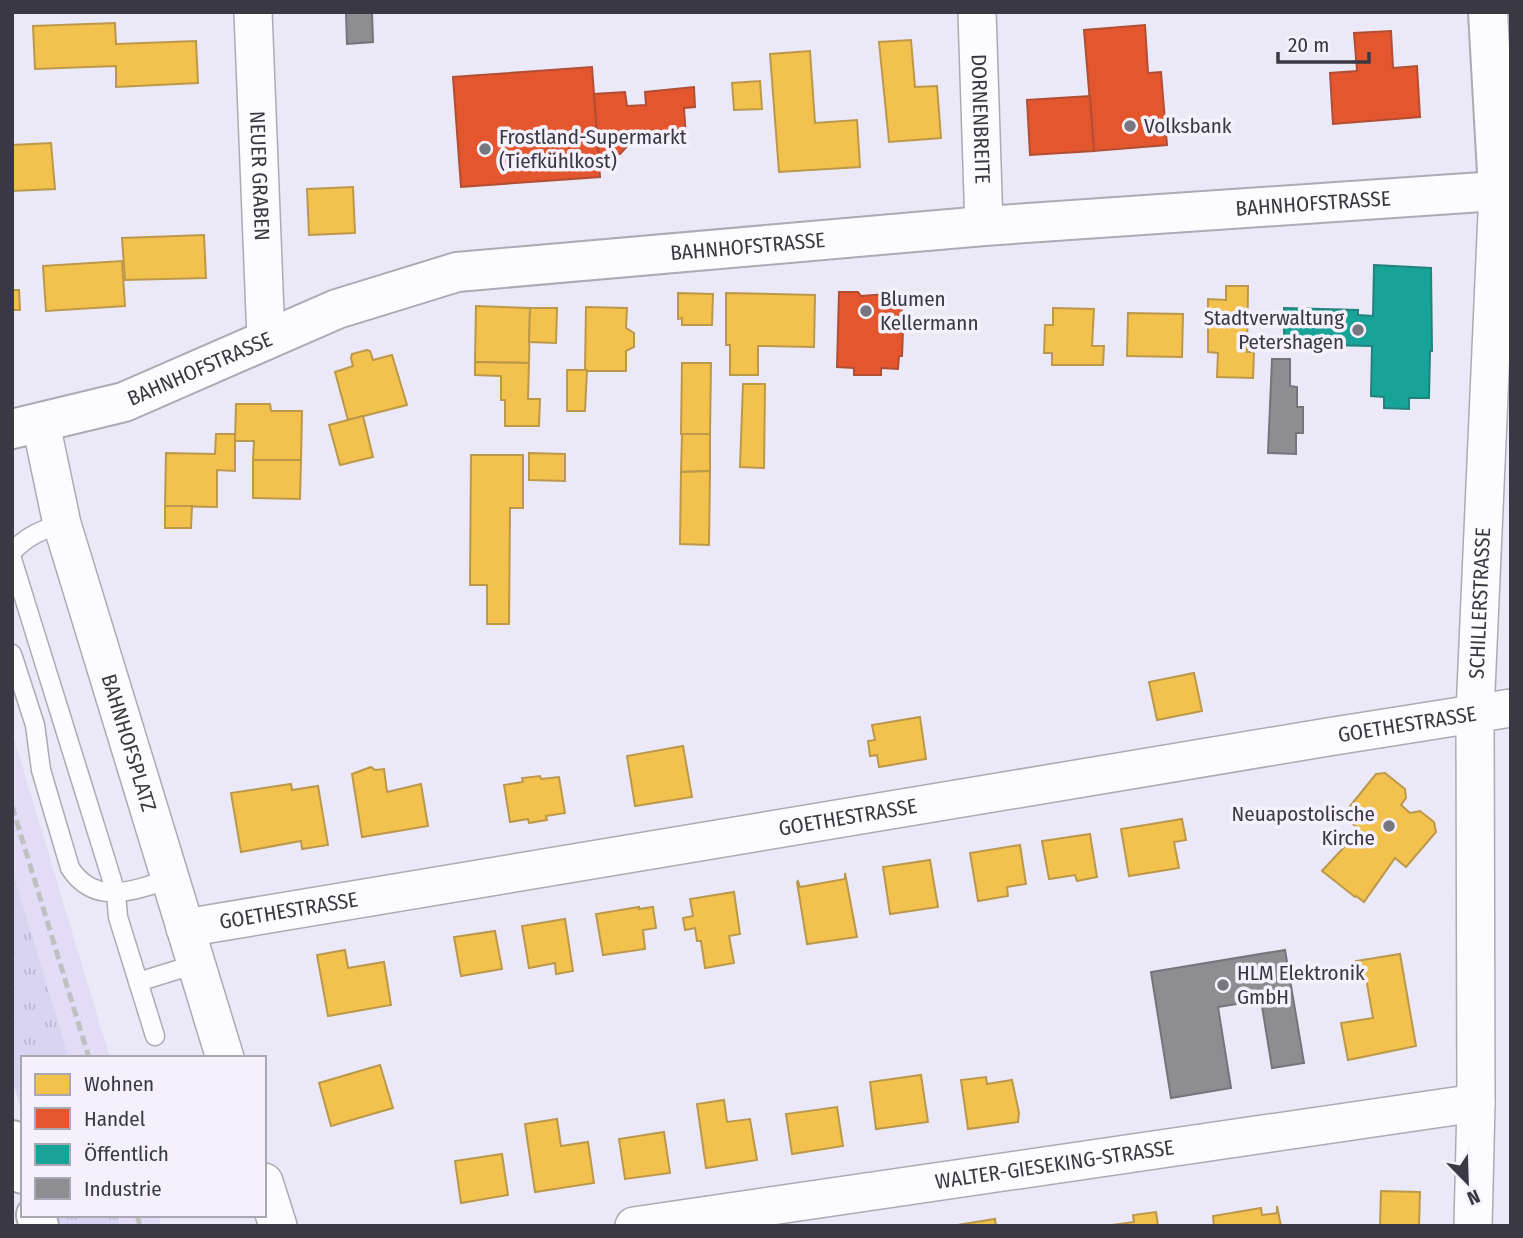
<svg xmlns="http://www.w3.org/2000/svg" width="1523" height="1238" font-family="'Fira Sans Condensed',sans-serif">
<defs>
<pattern id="grass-tufts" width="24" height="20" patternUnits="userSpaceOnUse" patternTransform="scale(1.75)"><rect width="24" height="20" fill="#dad4f3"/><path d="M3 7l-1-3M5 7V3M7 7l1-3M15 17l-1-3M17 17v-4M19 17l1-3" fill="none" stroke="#bcb7d2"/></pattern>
</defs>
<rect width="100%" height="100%" fill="#ebe8f7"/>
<!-- built -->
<g fill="#e2dcf6">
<polygon points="12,732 110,1058 69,1058 12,869"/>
<polygon points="117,1215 158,1215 161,1226 120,1226"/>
</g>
<!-- grass -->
<g fill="url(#grass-tufts)">
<polygon points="12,869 69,1058 23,1058 23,1114 12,1081"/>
<polygon points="55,1215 117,1215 120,1226 58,1226"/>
</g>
<!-- homes -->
<g fill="#f2c14e" stroke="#bb984a" stroke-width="2">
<polygon points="115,23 116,44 196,41 198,83 116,87 116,66 35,69 33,26"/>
<polygon points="911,40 915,87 937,86 941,138 889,142 879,42"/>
<polygon points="810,51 815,123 857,120 860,167 779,172 770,54"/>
<polygon points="760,81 762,109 734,110 732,83"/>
<polygon points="51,143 55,189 12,191 12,145"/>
<polygon points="353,187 355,233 309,235 307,189"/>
<polygon points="204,235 206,278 125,280 122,238"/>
<polygon points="122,261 125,306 46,311 43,266"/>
<polygon points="1226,286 1248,286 1247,352 1254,352 1253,378 1217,377 1218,353 1208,352 1208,299 1226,300"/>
<polygon points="12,290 19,290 20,310 12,310"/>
<polygon points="678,293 713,294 712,325 682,325 682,318 678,319"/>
<polygon points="726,293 815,295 814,347 758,346 758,375 730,375 730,345 726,345"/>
<polygon points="476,306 530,308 529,363 475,362"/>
<polygon points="586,307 627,308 626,328 634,333 634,347 626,351 626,371 585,371"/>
<polygon points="530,308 557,308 556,343 529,342"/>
<polygon points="1053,308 1094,309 1092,346 1104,346 1103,365 1052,365 1052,353 1044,353 1045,325 1053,325"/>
<polygon points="1128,313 1183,314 1182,357 1127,356"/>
<polygon points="367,350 370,351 373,360 392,355 407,405 348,420 335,372 353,366 351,358 352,354"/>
<polygon points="475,362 529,363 528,399 540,399 539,426 505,426 505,400 501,400 501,376 475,375"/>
<polygon points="682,363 711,363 710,434 681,434"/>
<polygon points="567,370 587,370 585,411 567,411"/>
<polygon points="743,384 765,384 764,468 740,467"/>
<polygon points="236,404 270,404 271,411 302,411 301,460 253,460 254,441 235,441"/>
<polygon points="363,416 373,457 340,465 329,425"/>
<polygon points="216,434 235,434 235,471 217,470 217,507 165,506 166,453 215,454"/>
<polygon points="682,434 710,434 710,471 681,472"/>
<polygon points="529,453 565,454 565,481 529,480"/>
<polygon points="471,455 523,455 523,508 510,508 509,624 487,624 487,585 470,585"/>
<polygon points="253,460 301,460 300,499 253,498"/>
<polygon points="710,471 709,545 680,544 681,472"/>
<polygon points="165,506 192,506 191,528 165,528"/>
<polygon points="1194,673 1202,711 1157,720 1149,682"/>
<polygon points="920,717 926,759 879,767 877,755 870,756 868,741 875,740 872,725"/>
<polygon points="683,746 692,797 635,806 627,756"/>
<polygon points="371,767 375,770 384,769 387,792 421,784 428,826 362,837 352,774"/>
<polygon points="1385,773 1405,789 1406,798 1401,805 1410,813 1420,811 1434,822 1436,832 1406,867 1395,858 1364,902 1356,896 1355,897 1322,871 1360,830 1343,815 1376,774"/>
<polygon points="540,776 541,779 559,777 565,813 546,816 547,820 529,823 528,819 510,822 504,785 523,782 522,778"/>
<polygon points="291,784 292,790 318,786 328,845 302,849 301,841 241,852 231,793"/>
<polygon points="1182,819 1186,840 1174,842 1179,868 1129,876 1121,829"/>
<polygon points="1090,834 1097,877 1077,881 1075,875 1049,879 1042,841"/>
<polygon points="1020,845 1026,884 1007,887 1008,896 978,901 970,853"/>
<polygon points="930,860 938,907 890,914 883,867"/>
<polygon points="845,873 857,937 807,944 797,882 798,881 800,887 845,879"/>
<polygon points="734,892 740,934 729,936 734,963 705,968 701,941 697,941 695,928 685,930 683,918 693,916 690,899"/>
<polygon points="639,907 639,909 653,907 656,928 643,930 645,949 603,955 596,914"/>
<polygon points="565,919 573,971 556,974 555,963 529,968 522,926"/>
<polygon points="495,931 502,969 461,976 454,937"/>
<polygon points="345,950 348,968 384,962 391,1005 328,1016 317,955"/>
<polygon points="1400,954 1416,1046 1348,1060 1341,1023 1373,1018 1366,978 1359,979 1356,961"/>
<polygon points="380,1065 393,1108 331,1126 319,1083"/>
<polygon points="921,1075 928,1122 876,1129 870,1082"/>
<polygon points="986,1077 987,1084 1012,1080 1019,1113 1018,1122 968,1129 961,1080"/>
<polygon points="724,1100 727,1122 750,1119 757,1160 706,1168 697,1104"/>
<polygon points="837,1107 843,1146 792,1154 786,1114"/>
<polygon points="557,1119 561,1146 588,1142 594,1183 535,1192 525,1124"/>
<polygon points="664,1132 670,1173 625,1179 619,1139"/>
<polygon points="502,1154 508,1195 461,1203 455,1161"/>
<polygon points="1381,1191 1420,1192 1419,1226 1380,1226"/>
<polygon points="1277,1206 1281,1226 1214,1226 1213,1216 1261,1208 1262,1215 1277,1213"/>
<polygon points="1156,1212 1158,1226 1105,1226 1134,1222 1133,1215"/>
<polygon points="995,1219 996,1226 951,1226"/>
</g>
<!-- shops -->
<g fill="#e4572e" stroke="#b14e34" stroke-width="2">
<polygon points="1145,25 1148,73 1161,72 1167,145 1094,151 1084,30"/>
<polygon points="1391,31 1393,68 1417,66 1420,117 1333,124 1330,73 1357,71 1354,33"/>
<polygon points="592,67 600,177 461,187 453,77"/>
<polygon points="694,87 695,107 684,108 686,139 630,143 620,154 599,156 594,94 625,92 627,106 646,105 645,92"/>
<polygon points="1090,96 1094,151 1030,155 1027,100"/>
<polygon points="839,292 858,292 861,296 900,293 903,296 900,330 903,330 902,356 899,356 898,369 881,368 881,375 854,375 854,368 837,367"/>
</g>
<!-- public -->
<polygon fill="#17a398" stroke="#22837e" stroke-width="2" points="1374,265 1431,268 1432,351 1430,351 1429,398 1409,398 1409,409 1384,408 1384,397 1371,396 1372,346 1284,344 1284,308 1358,310 1358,315 1373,316"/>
<!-- industry -->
<g fill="#8d8d92" stroke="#74747a" stroke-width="2">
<polygon points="346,12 372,12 373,42 347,44"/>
<polygon points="1272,359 1290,359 1290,386 1297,387 1297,407 1303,407 1303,433 1296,433 1296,454 1268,453"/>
<polygon points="1285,950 1304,1063 1272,1068 1261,1000 1218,1007 1231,1088 1171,1098 1151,972"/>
</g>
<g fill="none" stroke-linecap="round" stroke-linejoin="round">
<!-- lane casing -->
<g stroke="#acaab5" stroke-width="21">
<g id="lane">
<path d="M 12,552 C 27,536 41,530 62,524"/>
<polyline points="12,559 116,893 118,917 155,1036"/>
<path d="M 12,654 L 35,725 L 41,770 L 70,868 C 95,907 135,890 170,879"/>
<polyline points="138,982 196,964"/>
</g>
</g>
<!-- street casing -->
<g stroke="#acaab5" stroke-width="40">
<g id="street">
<path id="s1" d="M 253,12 L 266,339"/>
<path id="s2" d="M 977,12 L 984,226"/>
<path id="s3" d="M 41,424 L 62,524 L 225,1058"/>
<path id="s4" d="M 185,928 L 1328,737 L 1511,708"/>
<polyline points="264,1182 278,1226"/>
<path id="s5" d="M 634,1226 L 1476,1103"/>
<path id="s6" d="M 1473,1226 L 1476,1103 L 1475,713 L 1498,191"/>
</g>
</g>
<!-- secondary casing -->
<g stroke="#acaab5" stroke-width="42">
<g id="secondary">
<polyline points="1488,12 1498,191"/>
<path id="s7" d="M 12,429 L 124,402 L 337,309 L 457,272 L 984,226 L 1511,190"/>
<polyline points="12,1140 23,1174"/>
<polyline points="36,1215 39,1226"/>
</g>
</g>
<!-- lane -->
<use href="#lane" stroke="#fcfcfe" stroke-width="18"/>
<!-- street -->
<use href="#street" stroke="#fcfcfe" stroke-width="37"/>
<!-- secondary -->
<use href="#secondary" stroke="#fcfcfe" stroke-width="38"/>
<!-- rail -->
<g stroke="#c0c0c3" stroke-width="5" stroke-dasharray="10 5" stroke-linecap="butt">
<polyline points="12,806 89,1058"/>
<polyline points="137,1215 140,1226"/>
</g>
</g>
<!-- markers -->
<g fill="#787681" stroke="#f4f1fc" stroke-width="2.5">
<circle cx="1130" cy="126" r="7"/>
<circle cx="485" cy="149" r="7"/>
<circle cx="866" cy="311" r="7"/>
<circle cx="1358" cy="330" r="7"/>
<circle cx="1389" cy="826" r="7"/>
<circle cx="1223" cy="985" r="7"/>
</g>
<g text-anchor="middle" stroke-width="7" stroke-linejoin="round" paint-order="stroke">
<!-- street labels -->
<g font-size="21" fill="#3a3842" stroke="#f4f1fc">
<text dy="7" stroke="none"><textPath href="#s2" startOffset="107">DORNENBREITE</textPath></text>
<text dy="7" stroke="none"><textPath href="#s1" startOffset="164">NEUER GRABEN</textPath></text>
<text dy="7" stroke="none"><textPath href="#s7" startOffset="1332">BAHNHOFSTRASSE</textPath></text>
<text dy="7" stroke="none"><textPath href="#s7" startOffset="765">BAHNHOFSTRASSE</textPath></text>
<text dy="7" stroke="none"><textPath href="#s7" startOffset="198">BAHNHOFSTRASSE</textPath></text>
<text dy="7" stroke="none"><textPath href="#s6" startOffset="623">SCHILLERSTRASSE</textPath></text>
<text dy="7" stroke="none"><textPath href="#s4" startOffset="1239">GOETHESTRASSE</textPath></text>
<text dy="7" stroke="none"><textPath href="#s3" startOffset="331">BAHNHOFSPLATZ</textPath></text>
<text dy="7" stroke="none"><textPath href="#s4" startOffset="672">GOETHESTRASSE</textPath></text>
<text dy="7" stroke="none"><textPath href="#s4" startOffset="105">GOETHESTRASSE</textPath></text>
<text dy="7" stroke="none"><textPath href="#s5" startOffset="425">WALTER-GIESEKING-STRASSE</textPath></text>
</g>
<!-- poi labels -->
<g font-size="21" fill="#3a3842" stroke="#f4f1fc" text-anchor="start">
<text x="1144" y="133">Volksbank</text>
<text x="499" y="144">Frostland-Supermarkt<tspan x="499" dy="24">(Tiefkühlkost)</tspan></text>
<text x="880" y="306">Blumen<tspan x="880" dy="24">Kellermann</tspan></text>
<text x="1344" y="325" text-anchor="end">Stadtverwaltung<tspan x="1344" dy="24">Petershagen</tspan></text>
<text x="1375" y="821" text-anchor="end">Neuapostolische<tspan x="1375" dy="24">Kirche</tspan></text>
<text x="1237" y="980">HLM Elektronik<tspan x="1237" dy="24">GmbH</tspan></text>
</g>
</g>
<!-- border -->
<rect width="1523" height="1238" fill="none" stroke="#3a3842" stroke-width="28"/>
<!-- legend -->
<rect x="21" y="1056" width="245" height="161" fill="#f4f1fc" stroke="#aaa7b2" stroke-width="2"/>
<rect x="35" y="1074" width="35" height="21" fill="#f2c14e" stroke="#aaa7b2" stroke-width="2"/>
<text x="84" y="1091" font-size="21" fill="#3a3842">Wohnen</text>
<rect x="35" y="1108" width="35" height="21" fill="#e4572e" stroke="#aaa7b2" stroke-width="2"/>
<text x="84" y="1126" font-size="21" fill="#3a3842">Handel</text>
<rect x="35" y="1144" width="35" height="21" fill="#17a398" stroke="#aaa7b2" stroke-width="2"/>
<text x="84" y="1161" font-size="21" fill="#3a3842">Öffentlich</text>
<rect x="35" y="1178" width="35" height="21" fill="#8d8d92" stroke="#aaa7b2" stroke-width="2"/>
<text x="84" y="1196" font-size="21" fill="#3a3842">Industrie</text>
<!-- north arrow -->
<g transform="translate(1467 1182) rotate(157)" stroke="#f4f1fc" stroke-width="5" paint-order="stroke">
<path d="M0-5L12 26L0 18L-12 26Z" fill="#3a3842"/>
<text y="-10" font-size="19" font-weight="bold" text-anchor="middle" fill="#3a3842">N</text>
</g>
<!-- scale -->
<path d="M1278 52v10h91v-10" fill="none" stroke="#3a3842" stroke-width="3.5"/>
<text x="1288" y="52" font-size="21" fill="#3a3842" stroke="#f4f1fc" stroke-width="5" paint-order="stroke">20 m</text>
</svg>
